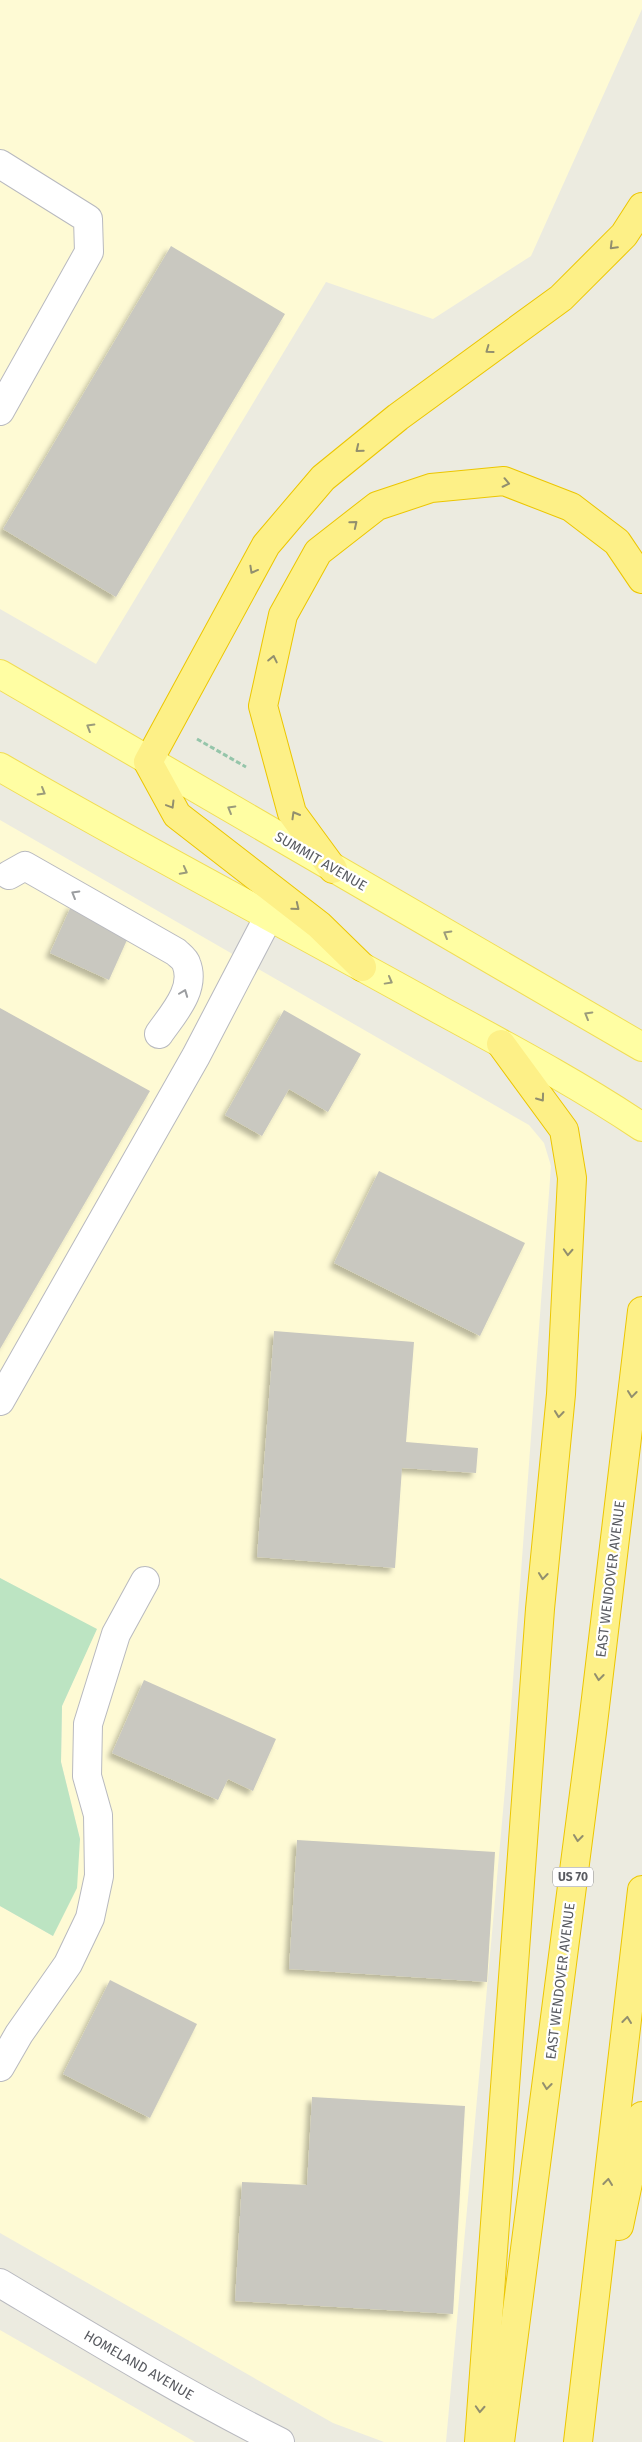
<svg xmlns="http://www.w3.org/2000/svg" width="642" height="2442" font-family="'Fira Sans',sans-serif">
<defs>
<filter id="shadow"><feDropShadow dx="-4.5" dy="4.5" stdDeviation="2.5" flood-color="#0004"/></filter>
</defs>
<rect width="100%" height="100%" fill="#ecebe0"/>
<!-- commercial -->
<g fill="#fefad4">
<polygon points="0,0 642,0 642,9 531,256 433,319 326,282 96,664 0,609"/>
<polygon points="0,820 529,1125 544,1143 551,1166 505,1789 446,2442 384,2442 333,2423 0,2233 0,1906 53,1936 80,1839 61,1762 62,1706 96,1630 0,1578"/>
<polygon points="0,2330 195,2442 0,2442"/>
</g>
<!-- green -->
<polygon fill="#bce4c2" points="0,1578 97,1629 62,1706 61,1762 80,1839 77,1888 53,1936 0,1906"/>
<!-- building -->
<g fill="#c9c8c0" filter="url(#shadow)">
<polygon points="171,246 285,314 116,597 3,529"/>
<polygon points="72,904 131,931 109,980 50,953"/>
<polygon points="0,1008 150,1091 0,1349"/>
<polygon points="284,1010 361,1054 328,1112 289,1089 262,1136 225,1115"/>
<polygon points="379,1171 525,1243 480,1336 334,1263"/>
<polygon points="274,1331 414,1342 406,1442 478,1448 476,1473 402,1468 395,1568 257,1557"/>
<polygon points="144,1680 276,1739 253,1791 228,1779 218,1800 112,1753"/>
<polygon points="297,1840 495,1852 487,1982 289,1969"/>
<polygon points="110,1980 197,2024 150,2118 63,2074"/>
<polygon points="312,2097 465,2106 453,2314 235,2301 242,2182 307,2185"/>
</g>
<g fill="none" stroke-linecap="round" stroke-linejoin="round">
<!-- minor casing -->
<g stroke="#b8b9bf" stroke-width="30">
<g id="minor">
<polyline points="0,164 88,219 89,252 0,411"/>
<path d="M 9,875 L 25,866 L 176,952 C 179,955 185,959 186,963 C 197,989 172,1015 159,1034"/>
<polyline points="0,1401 196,1056 269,916"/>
<polyline points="0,2067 19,2034 68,1964 90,1918 99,1876 98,1815 87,1776 88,1724 116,1634 145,1581"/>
<path d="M 0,2283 C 92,2338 184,2394 280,2442"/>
</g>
</g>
<!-- major casing -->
<g stroke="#f1dd55" stroke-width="30">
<g id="major">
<polyline points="0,674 642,1047"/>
<path d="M 0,767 C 145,851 293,928 440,1010 C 508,1047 578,1084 642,1127"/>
</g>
</g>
<!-- highway casing -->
<g stroke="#ecc600" stroke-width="30">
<g id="highway">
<polyline points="333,869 292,813 263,706 283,615 318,552 377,506 431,488 504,481 571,507 617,542 642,579"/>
<polyline points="362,967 319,925 177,815 148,762 266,545 323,478 398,417 561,298 624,235 642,207"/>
<polyline points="619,2226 642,2116"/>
<polyline points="479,2442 540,1609 561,1394 572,1178 564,1130 501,1044"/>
<polyline points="500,2442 592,1732 642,1311"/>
<polyline points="578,2442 642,1890"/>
</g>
</g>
<!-- path -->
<polyline stroke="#95c5aa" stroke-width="3" stroke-dasharray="5 2.5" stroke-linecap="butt" points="197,739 246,767"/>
<!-- minor -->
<use href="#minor" stroke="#fff" stroke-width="28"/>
<!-- major -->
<use href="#major" stroke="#fffea3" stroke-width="28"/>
<!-- highway -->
<use href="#highway" stroke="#fdf087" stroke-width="28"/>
</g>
<!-- one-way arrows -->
<defs><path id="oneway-chevron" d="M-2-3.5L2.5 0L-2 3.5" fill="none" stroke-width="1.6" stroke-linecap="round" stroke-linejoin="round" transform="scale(1.25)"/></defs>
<g stroke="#928f6e">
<use href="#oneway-chevron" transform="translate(613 246) rotate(135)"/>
<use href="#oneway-chevron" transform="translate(489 350) rotate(144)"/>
<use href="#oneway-chevron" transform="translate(359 449) rotate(141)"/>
<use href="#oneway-chevron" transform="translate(506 483) rotate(12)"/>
<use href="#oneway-chevron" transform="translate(354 524) rotate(-39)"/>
<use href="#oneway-chevron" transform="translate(253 570) rotate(119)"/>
<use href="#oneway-chevron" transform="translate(273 659) rotate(-78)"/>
<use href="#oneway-chevron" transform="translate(171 805) rotate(59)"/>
<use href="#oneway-chevron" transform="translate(295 815) rotate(-120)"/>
<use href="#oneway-chevron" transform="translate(296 907) rotate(39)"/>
<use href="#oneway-chevron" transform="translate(541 1098) rotate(54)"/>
<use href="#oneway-chevron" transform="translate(568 1252) rotate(93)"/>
<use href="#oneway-chevron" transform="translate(632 1394) rotate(97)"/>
<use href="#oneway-chevron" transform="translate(559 1414) rotate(96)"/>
<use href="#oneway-chevron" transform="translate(543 1576) rotate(96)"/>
<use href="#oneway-chevron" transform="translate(599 1677) rotate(97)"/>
<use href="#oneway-chevron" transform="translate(578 1838) rotate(97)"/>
<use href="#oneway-chevron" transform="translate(627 2020) rotate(-83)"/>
<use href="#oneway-chevron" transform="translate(547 2086) rotate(97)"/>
<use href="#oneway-chevron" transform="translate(608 2182) rotate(-83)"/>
<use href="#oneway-chevron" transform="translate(480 2409) rotate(93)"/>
</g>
<g stroke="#9b9c7b">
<use href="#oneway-chevron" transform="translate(90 727) rotate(-149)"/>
<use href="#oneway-chevron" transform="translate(42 792) rotate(30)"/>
<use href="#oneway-chevron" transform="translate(231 809) rotate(-150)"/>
<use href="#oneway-chevron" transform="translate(184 871) rotate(28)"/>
<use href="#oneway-chevron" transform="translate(447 934) rotate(-150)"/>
<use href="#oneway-chevron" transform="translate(389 981) rotate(29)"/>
<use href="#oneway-chevron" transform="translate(588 1015) rotate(-150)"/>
</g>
<g stroke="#9b9da0">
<use href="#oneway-chevron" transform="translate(75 894) rotate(-150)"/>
<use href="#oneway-chevron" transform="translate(184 993) rotate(-69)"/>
</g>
<g text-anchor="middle" stroke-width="4.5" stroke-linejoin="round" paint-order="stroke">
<!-- shield labels -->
<rect fill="#fff" stroke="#8b8c90" stroke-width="1" x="553" y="1867.5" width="40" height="19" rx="4"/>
<g font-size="12" font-weight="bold" fill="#595b61">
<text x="573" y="1881">US 70</text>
</g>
<!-- street labels -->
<g font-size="14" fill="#595b61" stroke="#fff">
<text transform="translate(321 861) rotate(30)" y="5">SUMMIT AVENUE</text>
<text transform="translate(610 1579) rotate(-83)" y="5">EAST WENDOVER AVENUE</text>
<text transform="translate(560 1981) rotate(-83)" y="5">EAST WENDOVER AVENUE</text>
<text transform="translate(139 2365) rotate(30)" y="5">HOMELAND AVENUE</text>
</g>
</g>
</svg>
